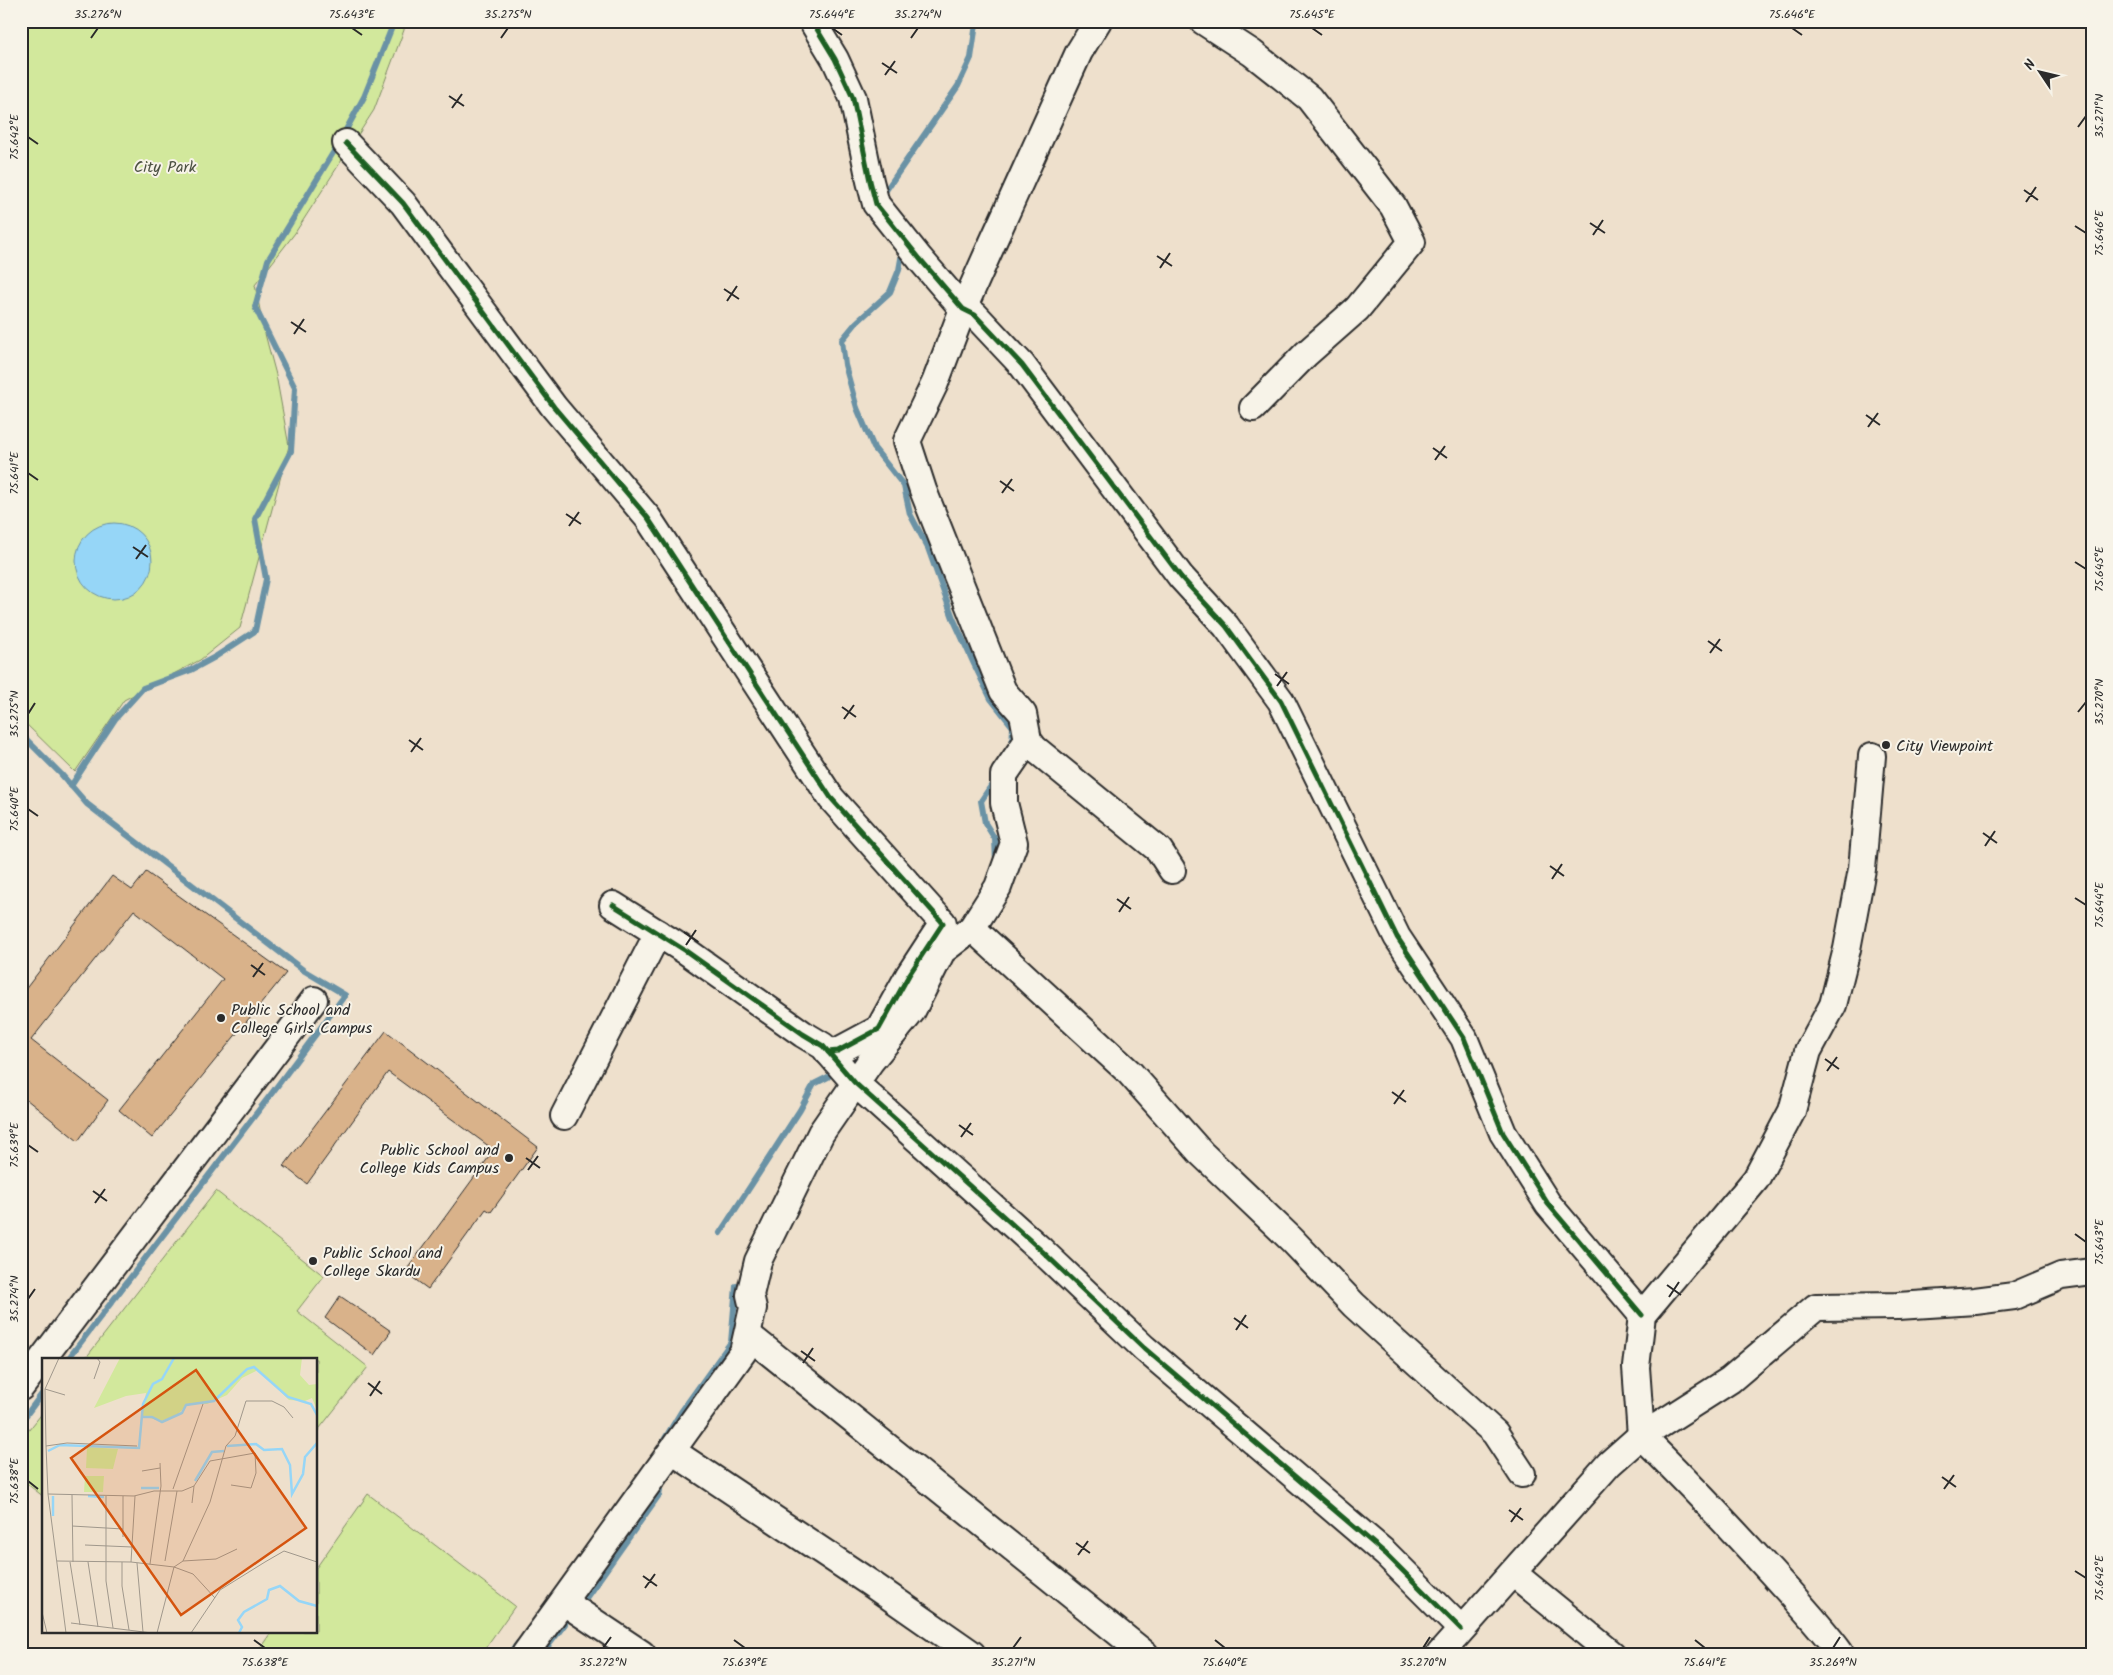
<svg xmlns="http://www.w3.org/2000/svg" width="2113" height="1675" font-family="Kalam,sans-serif">
<rect width="100%" height="100%" fill="#eee0cc"/>
<filter id="ink" filterUnits="userSpaceOnUse"><feTurbulence type="fractalNoise" baseFrequency=".02" numOctaves="2"/><feDisplacementMap in="SourceGraphic" scale="10" xChannelSelector="R" yChannelSelector="G"/><feConvolveMatrix kernelMatrix="1 2 1 2 8 2 1 2 1" color-interpolation-filters="sRGB"/></filter>
<g filter="url(#ink)">
<!-- green -->
<g fill="#d2e89c" stroke="#7e8a64">
<polygon points="21,21 405,21 404,30 374,110 295,233 255,285 264,330 276,375 289,446 240,628 200,660 124,700 75,772 21,719"/>
<polygon points="216,1191 324,1276 297,1311 368,1367 316,1433 316,1359 85,1359"/>
<polygon points="44,1411 44,1497 21,1479 21,1440"/>
<polygon points="368,1494 515,1606 481,1654 256,1654 272,1631 316,1631 316,1568"/>
</g>
<!-- water -->
<circle fill="#96d6f7" stroke="#6b92a5" cx="114" cy="561" r="38"/>
<g fill="none" stroke-linecap="round" stroke-linejoin="round">
<!-- stream -->
<g stroke="#6b92a5" stroke-width="6">
<polyline points="882,196 958,86 971,58 976,24 978,21"/>
<polyline points="900,250 902,253 899,270 890,292 856,323 842,340 845,365 857,408 874,448 904,486 910,514 928,548 953,618 974,664 991,699 1013,727 1012,747"/>
<polyline points="21,734 61,774 87,804 303,970 345,995 272,1093 68,1359"/>
<polyline points="995,780 981,801 985,823 995,839 996,863"/>
<polyline points="71,786 115,719 143,688 191,670 215,657 255,631 266,579 255,519 291,451 295,388 255,307 268,260 336,148 364,97 392,27 391,21"/>
<polyline points="720,1233 800,1110 814,1084 828,1077"/>
<polyline points="21,1422 44,1391"/>
<polyline points="664,1440 681,1412 731,1342 736,1286"/>
<polyline points="586,1598 659,1495 660,1490"/>
<polyline points="510,1654 518,1643"/>
<polyline points="542,1654 565,1624"/>
</g>
</g>
<!-- building -->
<g fill="#d9b28a" stroke="#2b2b2b">
<polygon points="146,872 286,973 152,1138 119,1110 223,979 134,910 31,1040 108,1100 78,1141 21,1095 21,995 112,876 132,890"/>
<polygon points="386,1031 538,1147 491,1212 486,1209 428,1289 405,1272 494,1150 388,1072 307,1184 284,1166"/>
<polygon points="340,1296 391,1331 374,1355 325,1318"/>
</g>
<g fill="none" stroke-linecap="round" stroke-linejoin="round">
<!-- minor casing -->
<g stroke="#2b2b2b" stroke-width="30">
<g id="minor">
<polyline points="812,21 835,59 853,98 870,181 876,204 920,259 963,309 975,315 1022,365 1181,577 1226,626 1281,701 1397,937 1464,1038 1503,1133 1548,1204 1642,1315"/>
<polyline points="1098,21 1079,52 992,244 963,309 935,383 907,441 923,490 1003,691 1023,714 1028,740 1034,748 1159,850 1172,870"/>
<polyline points="1203,21 1252,53 1309,98 1393,206 1412,242 1357,309 1306,354 1253,408"/>
<polyline points="346,143 403,203 554,407 648,518 831,798 943,923 909,975 879,1029 838,1051 828,1052"/>
<polyline points="613,905 686,951 803,1034 823,1046 855,1083 1042,1251 1144,1348 1386,1554 1461,1629"/>
<polyline points="972,928 1130,1073 1201,1153 1292,1240 1354,1305 1495,1433 1522,1474"/>
<polyline points="564,1116 658,933"/>
<polyline points="748,1335 1145,1654"/>
<polyline points="21,1387 314,1000"/>
<polyline points="672,1451 870,1583 972,1654"/>
<polyline points="1513,1573 1612,1654"/>
<polyline points="564,1602 642,1654"/>
<polyline points="525,1654 743,1352 753,1308 750,1295 758,1261 821,1133 870,1062 912,1011 942,951 972,928 998,887 1014,843 1004,803 1004,775 1028,740"/>
<polyline points="1440,1654 1609,1464 1636,1440 1730,1380 1816,1307 1898,1306 1975,1301 2014,1296 2061,1276 2092,1272"/>
<path d="M 1841,1654 C 1820,1625 1795,1599 1771,1572 C 1729,1526 1686,1480 1641,1436 L 1636,1367 L 1642,1315 L 1756,1179 L 1792,1111 L 1808,1051 L 1833,1005 L 1847,949 L 1862,869 L 1872,756"/>
</g>
</g>
<!-- minor -->
<use href="#minor" stroke="#f7f3e8" stroke-width="26"/>
<!-- cycleway casing -->
<g stroke="#f7f3e8" stroke-width="8">
<g id="cycleway">
<polyline points="812,21 835,59 853,98 870,181 876,204 920,259 963,309 975,315 1022,365 1181,577 1226,626 1281,701 1397,937 1464,1038 1503,1133 1548,1204 1642,1315"/>
<polyline points="346,143 403,203 554,407 648,518 831,798 943,923 909,975 879,1029 838,1051 828,1052"/>
<polyline points="613,905 686,951 803,1034 823,1046 855,1083 1042,1251 1144,1348 1386,1554 1461,1629"/>
</g>
</g>
<!-- cycleway -->
<use href="#cycleway" stroke="#1b5e20" stroke-width="5"/>
</g>
</g>
<!-- ticks -->
<path fill="none" stroke="#2b2b2b" stroke-width="2" d="M 352,28 L 362,35M 832,28 L 842,35M 1312,28 L 1322,35M 1792,28 L 1802,35M 91,38 L 98,28M 501,38 L 508,28M 911,38 L 918,28M 882,63 L 897,73M 885,75 L 895,61M 449,96 L 464,106M 452,108 L 462,94M 2078,127 L 2086,116M 28,137 L 38,144M 2024,190 L 2038,200M 2026,202 L 2036,187M 1590,223 L 1605,233M 2075,226 L 2086,233M 1593,235 L 1603,220M 1157,256 L 1172,266M 1160,268 L 1170,253M 724,289 L 739,299M 727,301 L 737,286M 291,322 L 306,332M 294,334 L 304,319M 1866,415 L 1880,425M 1868,427 L 1878,413M 1433,448 L 1447,458M 1435,460 L 1445,446M 28,473 L 38,480M 1000,481 L 1014,491M 1002,493 L 1012,479M 566,514 L 581,524M 569,526 L 579,512M 133,547 L 148,557M 136,559 L 146,545M 2075,562 L 2086,569M 1708,641 L 1722,651M 1710,653 L 1720,639M 1275,674 L 1289,684M 1277,686 L 1287,672M 842,707 L 856,717M 2078,712 L 2086,702M 28,714 L 35,703M 844,719 L 854,705M 409,740 L 423,750M 411,752 L 421,738M 28,809 L 38,816M 1983,833 L 1997,843M 1985,846 L 1995,831M 1550,866 L 1564,876M 1552,879 L 1562,864M 2075,898 L 2086,905M 1117,899 L 1131,909M 1119,912 L 1129,897M 684,932 L 698,942M 686,945 L 696,930M 251,965 L 265,975M 253,977 L 263,963M 1825,1059 L 1839,1069M 1827,1071 L 1837,1057M 1392,1092 L 1406,1102M 1394,1104 L 1404,1090M 959,1125 L 973,1135M 961,1137 L 971,1123M 28,1145 L 38,1152M 526,1158 L 540,1168M 528,1170 L 538,1156M 93,1191 L 107,1201M 95,1203 L 105,1189M 2075,1234 L 2086,1242M 1667,1285 L 1681,1295M 1669,1297 L 1679,1282M 28,1299 L 35,1289M 1234,1318 L 1248,1328M 1236,1330 L 1246,1315M 801,1351 L 815,1361M 803,1363 L 813,1348M 368,1383 L 382,1394M 370,1396 L 380,1381M 1942,1477 L 1956,1487M 28,1481 L 38,1489M 1944,1489 L 1954,1475M 1509,1510 L 1523,1520M 1511,1522 L 1521,1508M 1076,1543 L 1090,1553M 1078,1555 L 1088,1541M 2075,1571 L 2086,1578M 643,1576 L 657,1586M 645,1588 L 655,1574M 254,1640 L 265,1648M 734,1640 L 745,1648M 1215,1640 L 1225,1648M 1695,1640 L 1705,1648M 603,1648 L 611,1637M 1013,1648 L 1021,1637M 1423,1648 L 1430,1637M 1833,1648 L 1840,1637"/>
<!-- markers -->
<g fill="#2b2b2b" stroke="#f7f3e8" stroke-width="2">
<circle cx="1886" cy="745" r="5"/>
<circle cx="221" cy="1018" r="5"/>
<circle cx="509" cy="1158" r="5"/>
<circle cx="313" cy="1261" r="5"/>
</g>
<g text-anchor="middle" stroke-width="4" stroke-linejoin="round" paint-order="stroke">
<!-- park labels -->
<g font-size="16" fill="#4c5142" stroke="#f7f3e8">
<text x="165" y="172">City Park</text>
</g>
<!-- poi labels -->
<g font-size="16" fill="#2b2b2b" stroke="#f7f3e8" text-anchor="start">
<text x="1896" y="751">City Viewpoint</text>
<text x="231" y="1015">Public School and<tspan x="231" dy="18">College Girls Campus</tspan></text>
<text x="499" y="1155" text-anchor="end">Public School and<tspan x="499" dy="18">College Kids Campus</tspan></text>
<text x="323" y="1258">Public School and<tspan x="323" dy="18">College Skardu</tspan></text>
</g>
</g>
<!-- overview -->
<g transform="translate(42 1358)">
<rect width="275" height="275" fill="#eee0cc"/>
<path d="M 78,0 L 260,0 L 258,17 L 267,27 L 275,26 L 275,52 L 270,40 L 263,43 L 247,42 L 216,12 L 200,20 L 185,37 L 165,46 L 146,46 L 135,57 L 119,63 L 100,58 L 104,35 L 84,38 L 52,50 ZM 45,89 L 76,91 L 71,111 L 44,110 ZM 43,118 L 62,118 L 61,134 L 42,134 Z" fill="#d2e89c"/>
<path fill="none" stroke="#96d6f7" stroke-width="2.5" d="M 99,59 L 110,59 L 120,64 L 140,55 L 144,47 L 172,43 L 205,11 L 212,9 L 246,39 L 269,46 L 275,57M 185,88 L 214,86 L 222,92 L 240,91 L 248,107 L 250,136 L 261,116 L 263,99 L 275,85M 6,93 L 18,87 L 97,90 L 101,46 L 111,26 L 120,21 L 132,0M 153,123 L 170,94 L 182,93M 99,130 L 117,130M 46,138 L 62,139M 11,158 L 11,138M 197,275 L 200,269 L 196,262 L 202,254 L 225,241 L 227,232 L 238,228 L 257,243 L 275,248"/>
<path fill="none" stroke="#a0988c" stroke-width="1" d="M 17,0 L 3,31 L 4,88 L 6,136 L 24,275M 52,21 L 58,4 L 55,0M 3,31 L 23,37M 4,88 L 25,85 L 95,88M 100,113 L 118,110M 131,131 L 161,46M 6,136 L 92,138 L 112,133 L 140,133 L 152,128M 30,137 L 31,204M 64,138 L 64,223 L 71,270M 81,138 L 81,179M 150,145 L 152,128 L 168,103 L 213,95 L 214,115 L 209,130 L 189,127M 30,168 L 81,171M 43,187 L 90,189M 15,203 L 89,204 L 132,209 L 151,216 L 173,240M 123,203 L 135,133M 141,203 L 168,144 L 184,88 L 193,78 L 204,43 L 230,43 L 242,49 L 251,60M 28,204 L 38,267M 46,204 L 56,269M 80,204 L 80,228 L 87,272M 89,204 L 93,138M 95,205 L 101,274M 108,206 L 119,128 L 118,105M 0,254 L 5,275M 29,265 L 110,275M 115,275 L 132,209 L 141,203 L 174,201 L 195,191M 149,275 L 178,232 L 223,204 L 242,193 L 275,204"/>
<path fill="#d5540f" fill-opacity="0.15" stroke="#d5540f" stroke-width="2.5" d="M 154,12 L 264,170 L 139,257 L 29,100 Z"/>
<rect width="275" height="275" fill="none" stroke="#2b2b2b" stroke-width="2.5"/>
</g>
<!-- margin -->
<rect width="2113" height="1675" fill="none" stroke="#f7f3e8" stroke-width="55"/>
<!-- north arrow -->
<g transform="translate(2040 72) rotate(305)" stroke="#f7f3e8" stroke-width="4" paint-order="stroke">
<path d="M0-4L9 19L0 12L-9 19Z" fill="#2b2b2b"/>
<text y="-8" font-size="14" font-weight="bold" text-anchor="middle" fill="#2b2b2b">N</text>
</g>
<rect x="28" y="28" width="2058" height="1620" fill="none" stroke="#2b2b2b" stroke-width="2"/>
<g font-size="12" text-anchor="middle" fill="#2b2b2b">
<text x="98" y="18">35.276°N</text>
<text x="352" y="18">75.643°E</text>
<text x="508" y="18">35.275°N</text>
<text x="832" y="18">75.644°E</text>
<text x="918" y="18">35.274°N</text>
<text x="1312" y="18">75.645°E</text>
<text x="1792" y="18">75.646°E</text>
<text transform="translate(2099 116) rotate(-90)" y="4">35.271°N</text>
<text transform="translate(14 137) rotate(-90)" y="4">75.642°E</text>
<text transform="translate(2099 233) rotate(-90)" y="4">75.646°E</text>
<text transform="translate(14 473) rotate(-90)" y="4">75.641°E</text>
<text transform="translate(2099 569) rotate(-90)" y="4">75.645°E</text>
<text transform="translate(2099 702) rotate(-90)" y="4">35.270°N</text>
<text transform="translate(14 714) rotate(-90)" y="4">35.275°N</text>
<text transform="translate(14 809) rotate(-90)" y="4">75.640°E</text>
<text transform="translate(2099 905) rotate(-90)" y="4">75.644°E</text>
<text transform="translate(14 1145) rotate(-90)" y="4">75.639°E</text>
<text transform="translate(2099 1242) rotate(-90)" y="4">75.643°E</text>
<text transform="translate(14 1299) rotate(-90)" y="4">35.274°N</text>
<text transform="translate(14 1481) rotate(-90)" y="4">75.638°E</text>
<text transform="translate(2099 1578) rotate(-90)" y="4">75.642°E</text>
<text x="265" y="1666">75.638°E</text>
<text x="603" y="1666">35.272°N</text>
<text x="745" y="1666">75.639°E</text>
<text x="1013" y="1666">35.271°N</text>
<text x="1225" y="1666">75.640°E</text>
<text x="1423" y="1666">35.270°N</text>
<text x="1705" y="1666">75.641°E</text>
<text x="1833" y="1666">35.269°N</text>
</g>
</svg>
